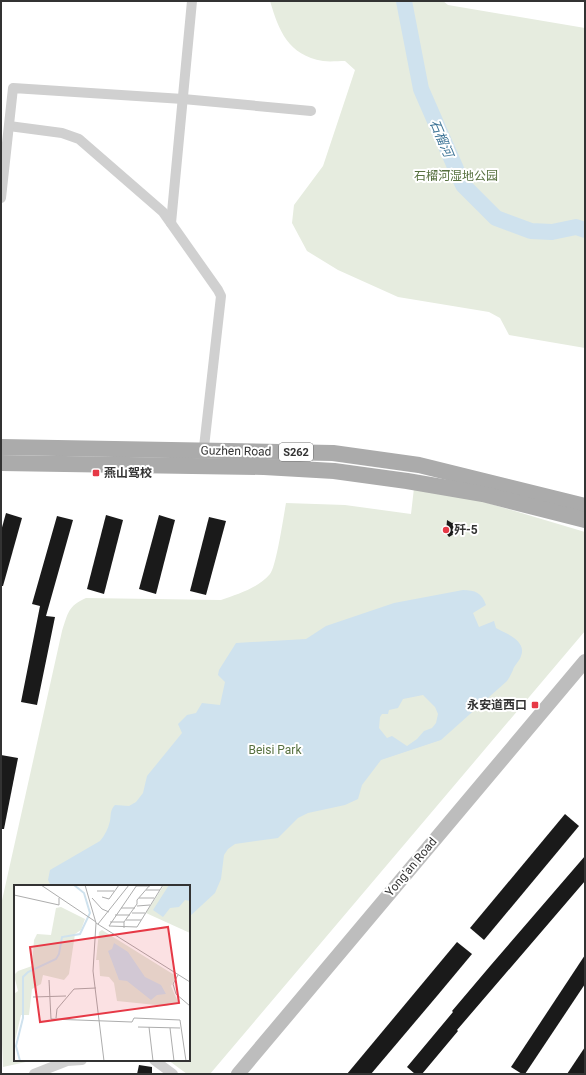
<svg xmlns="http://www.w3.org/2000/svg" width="586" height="1075" font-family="Roboto,'Noto Sans SC',sans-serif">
<rect width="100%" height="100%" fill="#fff"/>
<!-- green -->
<g fill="#e6ecdf">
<path d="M 270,1 L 443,1 L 448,5 L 585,28 L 585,348 L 509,335 L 500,318 L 489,312 L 398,297 L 338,270 L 307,251 L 292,223 L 294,205 L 323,166 L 355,70 L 345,61 C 338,61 330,62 323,61 C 288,55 279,31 270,1 Z"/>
<path d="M 414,488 L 471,498 L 585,532 L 585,631 L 210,1074 L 187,1074 L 168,1060 L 189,1060 L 189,886 L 15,886 L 15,1060 L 35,1060 L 3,1067 L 1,1020 L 1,905 L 62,631 C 68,613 68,606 86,598 L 221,600 C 238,594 258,588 270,574 C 276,568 284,514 286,503 L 345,505 L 411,514 Z"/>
</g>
<!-- water -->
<path fill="#cfe2ee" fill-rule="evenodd" d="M 463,590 C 475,590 482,593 486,605 L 473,613 L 479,627 L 494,621 L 496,628 C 507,634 527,641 521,656 C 520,661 514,665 513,670 C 511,674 510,677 507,681 L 441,740 L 381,760 L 362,785 L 358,799 L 345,805 L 308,813 L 298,818 L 278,838 L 235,844 L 228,849 L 224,855 L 221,879 L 215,893 L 189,917 L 189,886 L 51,886 L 48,880 L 50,870 L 100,841 C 105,835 108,829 110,821 C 111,814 110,810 115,805 L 129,806 L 136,802 L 143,793 L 147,776 L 182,733 L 178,724 L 187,715 L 196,713 L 202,703 L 220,705 L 225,682 L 218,675 L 219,670 L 236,643 L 306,639 L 326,626 L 394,603 ZM 423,695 L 435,707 L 438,714 L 436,723 L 432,728 L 424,731 L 417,739 L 407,746 L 392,736 L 387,738 L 379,728 L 380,717 L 382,714 L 388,714 L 389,710 L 398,708 L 403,699 Z"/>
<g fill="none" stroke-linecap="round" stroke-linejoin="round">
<!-- river -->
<polyline stroke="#cfe2ee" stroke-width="16" points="404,1 421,89 463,185 496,218 531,231 552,232 576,227 585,230"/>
</g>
<!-- building -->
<g fill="#1a1a1a">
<polygon points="6,513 22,518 3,586 1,586 1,531"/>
<polygon points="106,515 123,520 104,594 87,589"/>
<polygon points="159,515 175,520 156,594 139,589"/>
<polygon points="57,516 73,520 46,616 55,617 37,705 21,702 40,606 32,604"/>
<polygon points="209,517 226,521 206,595 190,591"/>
<polygon points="447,520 452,523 456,522 454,534 449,537 446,533"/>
<polygon points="1,755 18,758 4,829 1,829"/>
<polygon points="565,814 579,826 484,940 470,928"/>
<polygon points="585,856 585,881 457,1030 458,1031 422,1074 415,1074 407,1067 453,1012 452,1011 491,965"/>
<polygon points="457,942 472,954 437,996 371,1074 347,1074"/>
<polygon points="585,955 585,984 525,1074 522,1074 511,1067"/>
<polygon points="585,1047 585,1074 567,1074"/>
<polygon points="139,1065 152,1067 152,1074 137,1074"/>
</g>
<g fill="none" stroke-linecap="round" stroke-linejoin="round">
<!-- street -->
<g stroke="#d0d0d0" stroke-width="10">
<polyline points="9,126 62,133 79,139 163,212 218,290 221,296 203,456"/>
<polyline points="1,198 13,88 183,99 311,111"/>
<polyline points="171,223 192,1"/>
<polyline points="154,1060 173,1074"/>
<polyline points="34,1074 67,1061 82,1060"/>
</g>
<!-- secondary -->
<polyline stroke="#bdbdbd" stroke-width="14" points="238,1074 585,661"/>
<!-- primary -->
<g stroke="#ababab" stroke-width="16">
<polyline points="1,447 333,453 419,465 585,506"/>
<polyline points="1,463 264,467 334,471 407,481 483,494 585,520"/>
</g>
</g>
<!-- markers -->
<g fill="#e63946" stroke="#fff" stroke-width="1.5">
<rect x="92" y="469" width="8" height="8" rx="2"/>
<circle cx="446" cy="530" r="4"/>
<rect x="531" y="701" width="8" height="8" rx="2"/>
</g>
<g text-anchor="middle" stroke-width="4" stroke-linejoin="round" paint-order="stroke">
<!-- shield labels -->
<rect fill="#fff" stroke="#707070" stroke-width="1" x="279" y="443" width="34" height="18" rx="3"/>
<g font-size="11" font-weight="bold" fill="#333">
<text x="296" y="456">S262</text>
</g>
<!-- park labels -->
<g font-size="12" fill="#56703f" stroke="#fff">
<text x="456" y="180">石榴河湿地公园</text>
<text x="275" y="754">Beisi Park</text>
</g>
<!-- street labels -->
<g font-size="12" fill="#333" stroke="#fff">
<text transform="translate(236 451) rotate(1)" y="4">Guzhen Road</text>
<text transform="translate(411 867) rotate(-50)" y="4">Yong'an Road</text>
</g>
<!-- poi labels -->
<g font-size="12" font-weight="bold" fill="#333" stroke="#fff" text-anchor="start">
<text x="104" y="477">燕山驾校</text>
<text x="454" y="534">歼-5</text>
<text x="527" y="709" text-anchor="end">永安道西口</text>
</g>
<!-- water labels -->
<g font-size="13" font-style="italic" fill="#3f7597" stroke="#fff">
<text transform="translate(442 138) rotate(67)" y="5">石榴河</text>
</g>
</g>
<!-- overview -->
<g transform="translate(14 885)">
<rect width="176" height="176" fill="#fff"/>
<path d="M 150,0 L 176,0 L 176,48 L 132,28 ZM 47,22 L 71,34 L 67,45 L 61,49 L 55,89 L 50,95 L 29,90 L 27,99 L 18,104 L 15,130 L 7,130 L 0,160 L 0,109 L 4,106 L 0,90 L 4,86 L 18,81 L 20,55 L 23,49 L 37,50 L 42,23 ZM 88,45 L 162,91 L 157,101 L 164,117 L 152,121 L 103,116 L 100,98 L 95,92 L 86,91 L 85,75 L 82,75 L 85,47 Z" fill="#e6ecdf"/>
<path d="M 155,0 L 176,0 L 176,16 L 171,15 L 165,22 L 156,23 L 149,32 L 139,25 ZM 100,58 L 114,67 L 131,92 L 147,100 L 152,109 L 143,110 L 137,115 L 113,96 L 105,95 L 94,66 L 98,64 Z" fill="#cfe2ee"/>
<path fill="none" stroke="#cfe2ee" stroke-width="2" d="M 6,176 L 2,161 L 9,133 L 9,92 L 14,87 L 42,74 L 45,69 L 48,52 L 66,49 L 76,28 L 70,8 L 60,0"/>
<path fill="none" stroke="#adadad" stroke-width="1" d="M 27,0 L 82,37M 71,0 L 82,38 L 79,86 L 90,176M 123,0 L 95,41 L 123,42 L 149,0M 122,1 L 136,1M 132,5 L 146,5M 83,6 L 100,6M 0,10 L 45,20 L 45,13M 88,12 L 95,14 L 105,0M 78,13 L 88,24 L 95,27M 125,13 L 140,13M 123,21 L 136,20M 107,23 L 121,23M 118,28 L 131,28M 101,30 L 116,30M 112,35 L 127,35M 96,37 L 110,37M 82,38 L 176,97M 84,39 L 115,0M 110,43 L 110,37 L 123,19 L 123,15 L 136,0M 164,90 L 159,99 L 162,109 L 176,121M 35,95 L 37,134 L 118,137 L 120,133 L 166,135 L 172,176M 19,112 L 52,111M 42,133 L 43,124 L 60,104 L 82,103M 124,142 L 166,143M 135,142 L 139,176M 156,143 L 160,176"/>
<path fill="#e63946" fill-opacity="0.15" stroke="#e63946" stroke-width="2" d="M 154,42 L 165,118 L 26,137 L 16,62 Z"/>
<rect width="176" height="176" fill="none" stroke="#333" stroke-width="2"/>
</g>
<!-- border -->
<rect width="586" height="1075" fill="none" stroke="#333333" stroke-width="4"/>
</svg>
